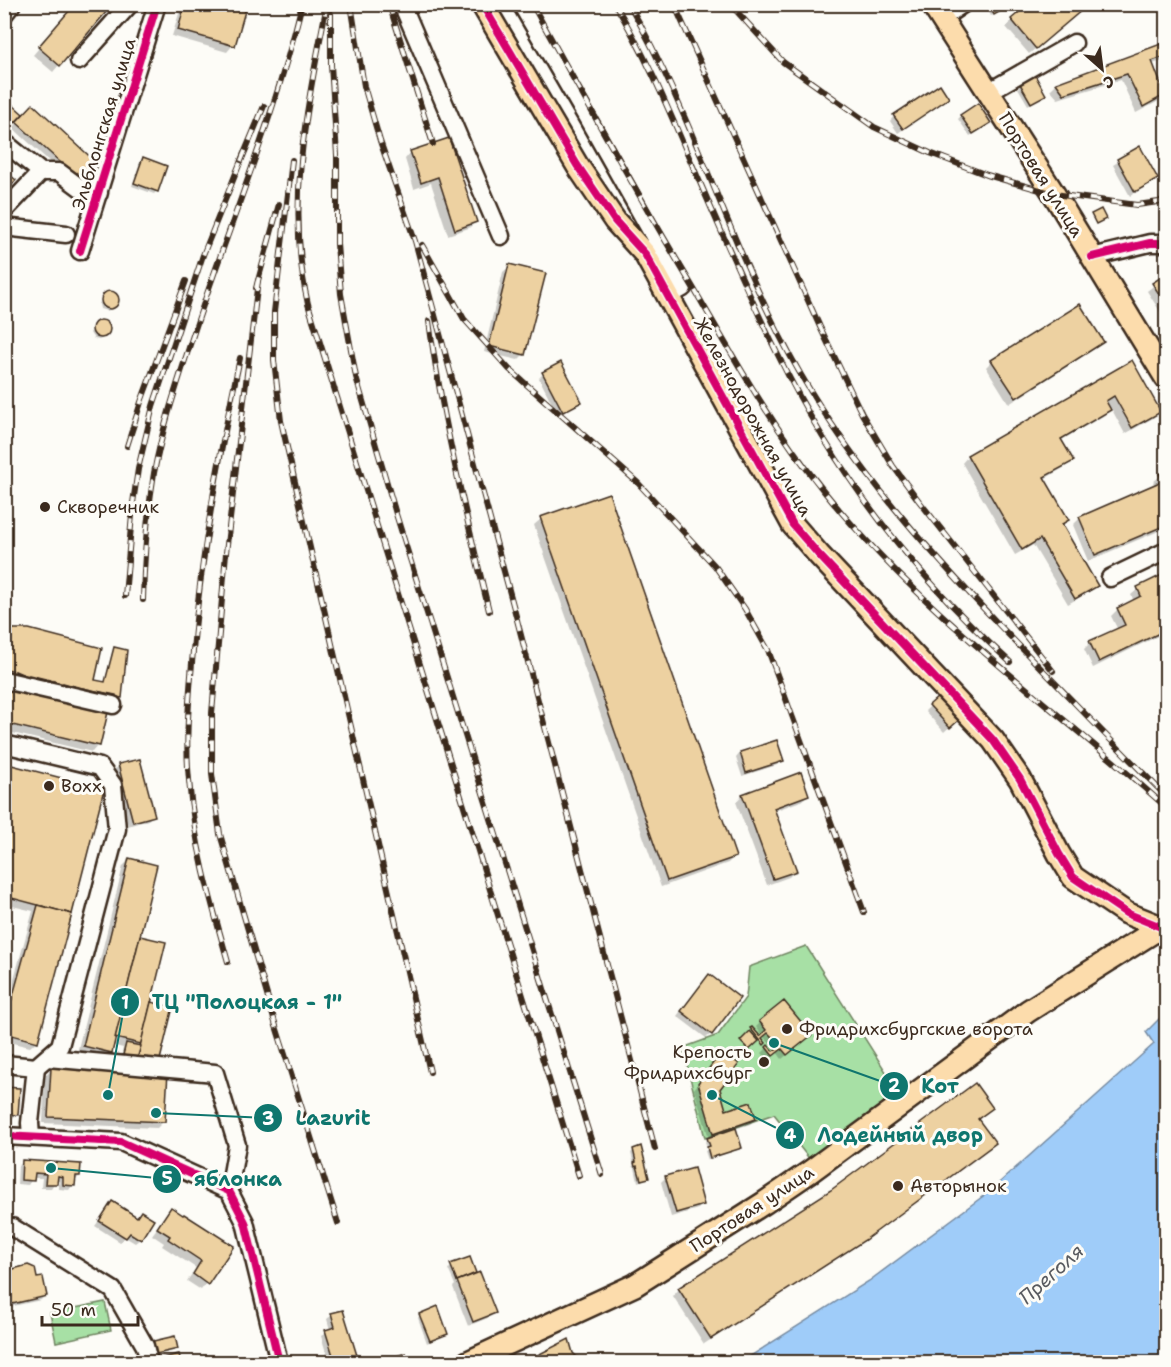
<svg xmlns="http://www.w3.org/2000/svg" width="1171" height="1367" font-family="'Shantell Sans',sans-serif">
<rect width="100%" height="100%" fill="#fdfcf7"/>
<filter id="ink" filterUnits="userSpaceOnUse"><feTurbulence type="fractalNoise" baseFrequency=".0167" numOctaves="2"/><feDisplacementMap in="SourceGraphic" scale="12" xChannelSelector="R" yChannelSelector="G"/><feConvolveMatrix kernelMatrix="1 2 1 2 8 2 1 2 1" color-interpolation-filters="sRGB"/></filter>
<g filter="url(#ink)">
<!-- green -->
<g fill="#a7e0a5" stroke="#718562" stroke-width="1.5">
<polygon points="806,946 902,1097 811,1161 774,1114 705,1138 684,1053 685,1047 718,1035 746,997 749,967"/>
<polygon points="105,1302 111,1330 56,1342 50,1313"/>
</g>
<!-- water -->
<polygon fill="#9fccf9" stroke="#778ba1" stroke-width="1.5" points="1166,1012 1166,1362 741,1362 869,1281 990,1191 1154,1044 1146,1032"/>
<!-- shadow -->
<g fill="#0003">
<polygon points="76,4 111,4 53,72 33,55"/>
<polygon points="182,4 245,4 233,45 227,52 172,36"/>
<polygon points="1012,4 991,16 987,8 990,5"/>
<polygon points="1088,4 1029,54 1006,27 1012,20"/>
<polygon points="1165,43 1166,57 1163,61 1152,64 1164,95 1157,102 1136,113 1121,80 1058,99 1050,90 1056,84"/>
<polygon points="1021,85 1041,97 1028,105 1018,88"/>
<polygon points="947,98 898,133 890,121 894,116"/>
<polygon points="33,106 76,186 13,128"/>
<polygon points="961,116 986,125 970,136 958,119"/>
<polygon points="449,140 475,222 469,228 448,235 431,183 414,189 405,159 411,152"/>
<polygon points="1140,148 1156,179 1130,196 1113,165"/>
<polygon points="143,159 157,191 154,194 132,186 140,162"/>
<polygon points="510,266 524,354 518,360 484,352 503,272"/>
<polygon points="1166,276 1166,321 1147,291"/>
<polygon points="110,293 116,297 117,301 115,306 107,311 100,309 99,304 102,298"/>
<polygon points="102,322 106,323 109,330 103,338 99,340 94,339 90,333 94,326"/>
<polygon points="1102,342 1096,348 1009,404 986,367 992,361"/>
<polygon points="1131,362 1159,411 1153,418 1125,434 1111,408 1103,416 1060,441 1072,460 1065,467 1044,479 1067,520 1061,526 1096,586 1089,592 1068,604 1033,545 1015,555 962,463 968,456"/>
<polygon points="543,374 580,401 558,415 539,378"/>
<polygon points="1166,473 1166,528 1088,561 1073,525 1080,518 1155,486 1153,482 1160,476"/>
<polygon points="541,519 734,857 728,863 661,887 534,525"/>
<polygon points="1166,575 1166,632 1093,668 1084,649 1090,643 1118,630 1111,616 1118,609 1134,601 1131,595 1138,589"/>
<polygon points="4,648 104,684 113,650 121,698 76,687 73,689 74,687 28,675 26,677 14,672 11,674 12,671 5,669"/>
<polygon points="4,689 98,745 92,752 4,731"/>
<polygon points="938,699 957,720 944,732 925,711"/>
<polygon points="740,753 782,760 777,765 742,776 736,758"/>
<polygon points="4,765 103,790 37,1041 30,1047 4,1041 4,1014 33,911 4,904"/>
<polygon points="119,766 153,816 148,820 128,826 114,770"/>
<polygon points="800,774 808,795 801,801 774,811 796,870 789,877 767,885 736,802 742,795"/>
<polygon points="129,860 138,937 158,1063 121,1058 123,1048 112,1045 110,1053 104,1059 77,1053 123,866"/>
<polygon points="704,980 711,1034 706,1038 677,1016"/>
<polygon points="760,1023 806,1039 782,1059 777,1052 768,1060 762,1053 768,1047 773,1053 776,1051 763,1036 747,1050 741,1043 750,1034 757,1040 762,1035 756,1027"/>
<polygon points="718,1058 718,1089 724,1112 755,1119 750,1124 734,1129 740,1147 737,1150 708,1160 705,1151 708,1149 705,1142 709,1138 694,1089"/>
<polygon points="51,1069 164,1121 157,1128 43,1123 45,1076"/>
<polygon points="4,1089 16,1115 12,1119 4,1119"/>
<polygon points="977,1120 987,1149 857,1246 704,1344 673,1296 679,1289"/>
<polygon points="634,1150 648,1178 638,1182 635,1168 632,1167 634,1165 631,1153"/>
<polygon points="23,1162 79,1176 69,1190 59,1189 59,1181 56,1181 51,1188 41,1188 42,1178 33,1178 28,1185 17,1184 18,1166"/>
<polygon points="666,1177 703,1204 698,1209 671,1217 661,1182"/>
<polygon points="112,1203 136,1218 141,1213 140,1239 135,1243 125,1237 120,1242 95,1226"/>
<polygon points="171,1209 232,1247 201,1290 187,1281 196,1268 162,1246 164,1243 152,1235"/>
<polygon points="469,1259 494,1313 490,1317 468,1326 453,1287 455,1285 448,1269"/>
<polygon points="13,1270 36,1280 45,1295 41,1300 4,1308 4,1279"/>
<polygon points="342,1312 358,1362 329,1362 321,1336 330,1330 327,1319 332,1315"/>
<polygon points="420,1315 447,1333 427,1343 418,1318"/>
<polygon points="568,1341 572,1353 580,1362 527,1362"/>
<polygon points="147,1346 176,1348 173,1351 149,1357"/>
</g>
<!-- building -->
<g fill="#edd1a1" stroke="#3b2a1e" stroke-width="1.5">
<polygon points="75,4 113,4 60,66 38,47"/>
<polygon points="185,4 247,4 235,46 178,30"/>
<polygon points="989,4 1013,4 994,15"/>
<polygon points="1029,4 1089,4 1036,49 1011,19"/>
<polygon points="1166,42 1166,56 1152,61 1165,95 1143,107 1127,74 1064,94 1056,83"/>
<polygon points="1035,75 1046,95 1031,103 1020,84"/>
<polygon points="940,84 949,98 903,129 893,115"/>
<polygon points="4,97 23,114 7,131 4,129"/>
<polygon points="978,103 991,123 973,134 960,115"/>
<polygon points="33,104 98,164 82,182 16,122"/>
<polygon points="449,138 477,222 455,230 438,177 421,183 410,151"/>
<polygon points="1140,146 1158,179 1135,192 1117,159"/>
<polygon points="143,157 167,166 158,192 134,183"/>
<polygon points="4,170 16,180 4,194"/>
<polygon points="1101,209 1106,219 1096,224 1091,214"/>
<polygon points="509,264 546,273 525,355 489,346"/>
<polygon points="1166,274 1166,305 1152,283"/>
<circle cx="110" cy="300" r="9"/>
<polygon points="1080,304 1104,342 1016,398 991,360"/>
<circle cx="101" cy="329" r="9"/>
<polygon points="1132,360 1161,412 1132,428 1114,396 1106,401 1111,410 1061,439 1074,461 1044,477 1069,520 1062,524 1098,586 1075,599 1040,539 1022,550 967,455"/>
<polygon points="561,362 582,402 563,412 542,372"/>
<polygon points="1166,471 1166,525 1095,555 1079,517 1162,481 1159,474"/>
<polygon points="609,493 736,857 667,881 540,517"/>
<polygon points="1166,573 1166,630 1099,662 1089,641 1125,625 1117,608 1141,596 1137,587"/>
<polygon points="9,629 29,629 102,648 95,680 105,682 114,647 127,650 122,698 116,697 116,695 78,687 77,689 73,688 74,686 63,683 62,687 56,686 58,682 29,675 29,677 15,671 15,674 11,673 12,670 6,669 4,673 4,649"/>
<polygon points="4,687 108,712 100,746 4,723"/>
<polygon points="938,697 959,720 950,728 929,705"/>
<polygon points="777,740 784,761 746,773 740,752"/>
<polygon points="140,759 155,816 133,822 118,764"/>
<polygon points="4,763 104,789 72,914 4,896"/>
<polygon points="801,772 809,795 774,808 797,871 773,879 742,794"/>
<polygon points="129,858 157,865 112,1053 83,1046"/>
<polygon points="38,905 72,914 38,1042 4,1033 4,1028"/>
<polygon points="140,936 166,942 141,1044 115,1038"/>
<polygon points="709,974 740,998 712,1035 681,1011"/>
<polygon points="784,1001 812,1035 787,1055 782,1049 773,1056 766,1047 768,1045 773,1051 780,1046 774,1039 768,1033 762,1038 766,1043 764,1045 750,1028 752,1027 760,1036 766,1030 759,1021"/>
<polygon points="151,1002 173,1007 159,1064 137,1059"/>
<polygon points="750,1031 759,1041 749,1050 740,1041"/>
<polygon points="126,1043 141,1046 137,1059 123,1055"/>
<polygon points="722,1051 739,1064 720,1089 726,1110 751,1102 756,1119 713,1134 698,1083"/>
<polygon points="51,1068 168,1072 165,1122 48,1117"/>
<polygon points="975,1083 993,1108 978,1119 996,1143 865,1240 711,1339 678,1288 831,1190"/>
<polygon points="4,1087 20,1088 18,1115 4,1114"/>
<polygon points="736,1128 742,1148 710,1158 707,1147 710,1146 707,1138"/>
<polygon points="641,1146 649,1178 641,1180 637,1166 635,1167 634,1163 636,1162 633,1149"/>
<polygon points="22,1160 81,1164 80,1176 76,1176 75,1186 63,1185 63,1177 58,1176 57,1184 45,1184 46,1174 35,1173 34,1181 21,1180"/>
<polygon points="694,1168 704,1205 676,1213 665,1176"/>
<polygon points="112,1201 137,1217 141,1211 154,1219 141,1240 130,1233 126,1238 99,1221"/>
<polygon points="171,1207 183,1215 184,1214 234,1246 208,1285 193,1274 201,1261 168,1239 170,1236 157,1228"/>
<polygon points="470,1257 476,1273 457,1281 450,1264"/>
<polygon points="28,1265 35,1268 37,1278 43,1277 47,1296 8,1305 4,1285 10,1284 8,1274 13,1269"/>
<polygon points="480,1272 496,1313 473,1322 457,1281"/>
<polygon points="438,1306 448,1334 430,1341 419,1314"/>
<polygon points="343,1310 359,1362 335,1362 325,1330 335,1327 331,1313"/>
<polygon points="175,1336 178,1349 152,1355 149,1342"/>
<polygon points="569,1339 573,1353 582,1362 524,1362"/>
<polygon points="406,1353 409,1362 377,1362"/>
<polygon points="179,1354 181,1362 154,1362 154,1360"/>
</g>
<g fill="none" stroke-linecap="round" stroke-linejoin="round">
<!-- minor casing -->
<g stroke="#3b2a1e" stroke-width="21">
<g id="minor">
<polyline points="402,4 501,236"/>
<polyline points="521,4 586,116 683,288 669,296"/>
<polyline points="5,13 12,4"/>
<polyline points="941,19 963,4"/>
<polyline points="79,61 130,4"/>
<polyline points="988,92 1074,43"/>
<polyline points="4,142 41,172 59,172 86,192 99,193"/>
<polyline points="4,211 41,172"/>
<polyline points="4,227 66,234"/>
<polyline points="80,251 157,4"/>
<polyline points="1092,257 1150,243 1166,243"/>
<polyline points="1110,578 1166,551"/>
<polyline points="4,680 113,705"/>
<polyline points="4,744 100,767 113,785 117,829 60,1046 36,1067"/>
<polyline points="48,1058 215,1073 237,1145 229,1191"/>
<polyline points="4,1064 36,1067 30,1123 31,1137"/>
<polyline points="4,1136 121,1142 229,1191 245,1222 279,1362"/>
<polyline points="12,1227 113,1290 145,1346 149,1362"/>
</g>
</g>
<!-- major casing -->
<g stroke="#3b2a1e" stroke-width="26">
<g id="major">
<polyline points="482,4 577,165 615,221 645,254 793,525 819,555 993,740 1020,779 1059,854 1073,877 1126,913 1166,929"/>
<polyline points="932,4 1054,194 1166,378"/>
<polyline points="468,1362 635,1285 764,1203 811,1171 1028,1011 1166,924"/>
</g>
</g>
<!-- minor -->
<use href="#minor" stroke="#fdfcf7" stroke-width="16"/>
<!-- major -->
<use href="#major" stroke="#fcdcac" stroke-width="21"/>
<!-- rail casing -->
<g stroke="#3b2a1e" stroke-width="6">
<g id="rail">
<path d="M 327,4 C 308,102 285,205 308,304 L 579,1176"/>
<polyline points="351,4 364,86 380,141 415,241 516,616 655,1149"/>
<polyline points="389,4 433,144"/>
<path d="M 532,4 C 585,100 638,195 694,289 C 734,358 773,428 823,490 C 920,612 1051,704 1166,807"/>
<path d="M 615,4 C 644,52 666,103 688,155 C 717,221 745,288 777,353 C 834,471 913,574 1010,662"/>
<path d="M 629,4 C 697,123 733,257 801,375 C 856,470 928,550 1003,629 C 1057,685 1111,741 1166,796"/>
<polyline points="674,4 820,327 862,414 893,466 919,501 1053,671"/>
<polyline points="730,4 783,62 874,127 930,153 987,175 1054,194 1137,205 1166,201"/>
<polyline points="331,14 331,65 337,155 337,244 341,294 356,377 396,514 602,1175"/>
<polyline points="292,160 274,312 274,360 281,421 430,1072"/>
<polyline points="241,161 264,106"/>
<polyline points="422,245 464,319 509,369 638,483 715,566 745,609 768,650 864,912"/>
<polyline points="258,280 226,553 212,713 212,774 220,834 276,1026 338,1223"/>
<polyline points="256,288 279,204"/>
<path d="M 429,321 C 442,419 466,515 489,611"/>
<polyline points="127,446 141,402 186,281"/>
<polyline points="125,596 133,503 138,469 153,406 203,255 244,153"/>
<path d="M 143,600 C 144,558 147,515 154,473 C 163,424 180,376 195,329 C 231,221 275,115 302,4"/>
<path d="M 228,962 C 211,902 194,843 189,780 C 185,741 189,702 192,663 C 200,560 218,459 240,358"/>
</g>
</g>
<!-- rail -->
<use href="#rail" stroke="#fdfcf7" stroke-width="4" stroke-dasharray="11" stroke-linecap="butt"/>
<!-- cycleway casing -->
<g stroke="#fdfcf7" stroke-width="11">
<g id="cycleway">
<polyline points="482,4 577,165 615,221 645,254 793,525 819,555 993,740 1020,779 1059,854 1073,877 1126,913 1166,929"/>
<polyline points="80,251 157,4"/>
<polyline points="1092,257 1150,243 1166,243"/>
<polyline points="4,1136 121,1142 229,1191 245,1222 279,1362"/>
</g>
</g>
<!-- cycleway -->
<use href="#cycleway" stroke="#d6006c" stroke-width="8"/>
</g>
</g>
<!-- markers -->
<g fill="#3b2a1e" stroke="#fdfcf7" stroke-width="2">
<circle cx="45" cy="507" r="6"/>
<circle cx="49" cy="786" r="6"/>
<circle cx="787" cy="1029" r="6"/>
<circle cx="764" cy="1062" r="6"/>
<circle cx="898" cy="1186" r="6"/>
</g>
<g text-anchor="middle" stroke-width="6" stroke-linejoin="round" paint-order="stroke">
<!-- street labels -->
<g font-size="18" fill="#3b2a1e" stroke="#fdfcf7">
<text transform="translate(104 124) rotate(-73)" y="6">Эльблонгская улица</text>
<text transform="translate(1041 175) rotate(58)" y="6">Портовая улица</text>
<text transform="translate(753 417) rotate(61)" y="6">Железнодорожная улица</text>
<text transform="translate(752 1209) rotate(-33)" y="6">Портовая улица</text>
</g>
<!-- poi labels -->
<g font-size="18" fill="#3b2a1e" stroke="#fdfcf7" text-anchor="start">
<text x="57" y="513">Скворечник</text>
<text x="61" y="792">Boxx</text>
<text x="799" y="1035">Фридрихсбургские ворота</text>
<text x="752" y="1058" text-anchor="end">Крепость<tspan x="752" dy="21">Фридрихсбург</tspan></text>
<text x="910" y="1192">Авторынок</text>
</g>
<!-- water labels -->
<g font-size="20" font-style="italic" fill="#595b60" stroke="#fdfcf7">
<text transform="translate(1051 1274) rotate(-42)" y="7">Преголя</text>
</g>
</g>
<!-- callouts -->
<path fill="none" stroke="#0f766e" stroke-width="2" d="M108 1095L125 1002M774 1043L894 1086M156 1113L268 1118M712 1095L790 1135M51 1168L167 1179"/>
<g fill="#0f766e" stroke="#fdfcf7" stroke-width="2">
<circle cx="108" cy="1095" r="6"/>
<circle cx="774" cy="1043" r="6"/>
<circle cx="156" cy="1113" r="6"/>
<circle cx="712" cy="1095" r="6"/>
<circle cx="51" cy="1168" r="6"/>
<circle cx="125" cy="1002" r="15"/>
<circle cx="894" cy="1086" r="15"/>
<circle cx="268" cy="1118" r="15"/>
<circle cx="790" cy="1135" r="15"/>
<circle cx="167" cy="1179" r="15"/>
</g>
<g font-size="18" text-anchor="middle" font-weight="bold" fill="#fff">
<text x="125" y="1009">1</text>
<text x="894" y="1092">2</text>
<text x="268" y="1125">3</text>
<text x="790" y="1142">4</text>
<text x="167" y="1185">5</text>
</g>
<g font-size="20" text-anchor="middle" font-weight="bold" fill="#0f766e" stroke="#fdfcf7" stroke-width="6" stroke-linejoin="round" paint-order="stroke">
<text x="247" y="1009">ТЦ "Полоцкая - 1"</text>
<text x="940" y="1093">Кот</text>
<text x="333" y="1125">Lazurit</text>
<text x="900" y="1142">Лодейный двор</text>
<text x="238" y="1186">яблонка</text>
</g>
<!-- margin -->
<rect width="1171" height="1367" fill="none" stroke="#fdfcf7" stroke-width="24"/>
<rect x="12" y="12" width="1147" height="1343" fill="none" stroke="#3b2a1e" stroke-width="2" filter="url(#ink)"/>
<!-- north arrow -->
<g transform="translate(1102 69) rotate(152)" stroke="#fdfcf7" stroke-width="4.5" paint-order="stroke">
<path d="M0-4.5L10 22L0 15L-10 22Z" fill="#3b2a1e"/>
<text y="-9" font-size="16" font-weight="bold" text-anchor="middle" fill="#3b2a1e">С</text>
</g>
<!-- scale -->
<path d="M42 1316v9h96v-9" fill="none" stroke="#3b2a1e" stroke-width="3"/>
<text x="51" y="1316" font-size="18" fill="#3b2a1e" stroke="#fdfcf7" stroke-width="4.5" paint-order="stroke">50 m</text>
</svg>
